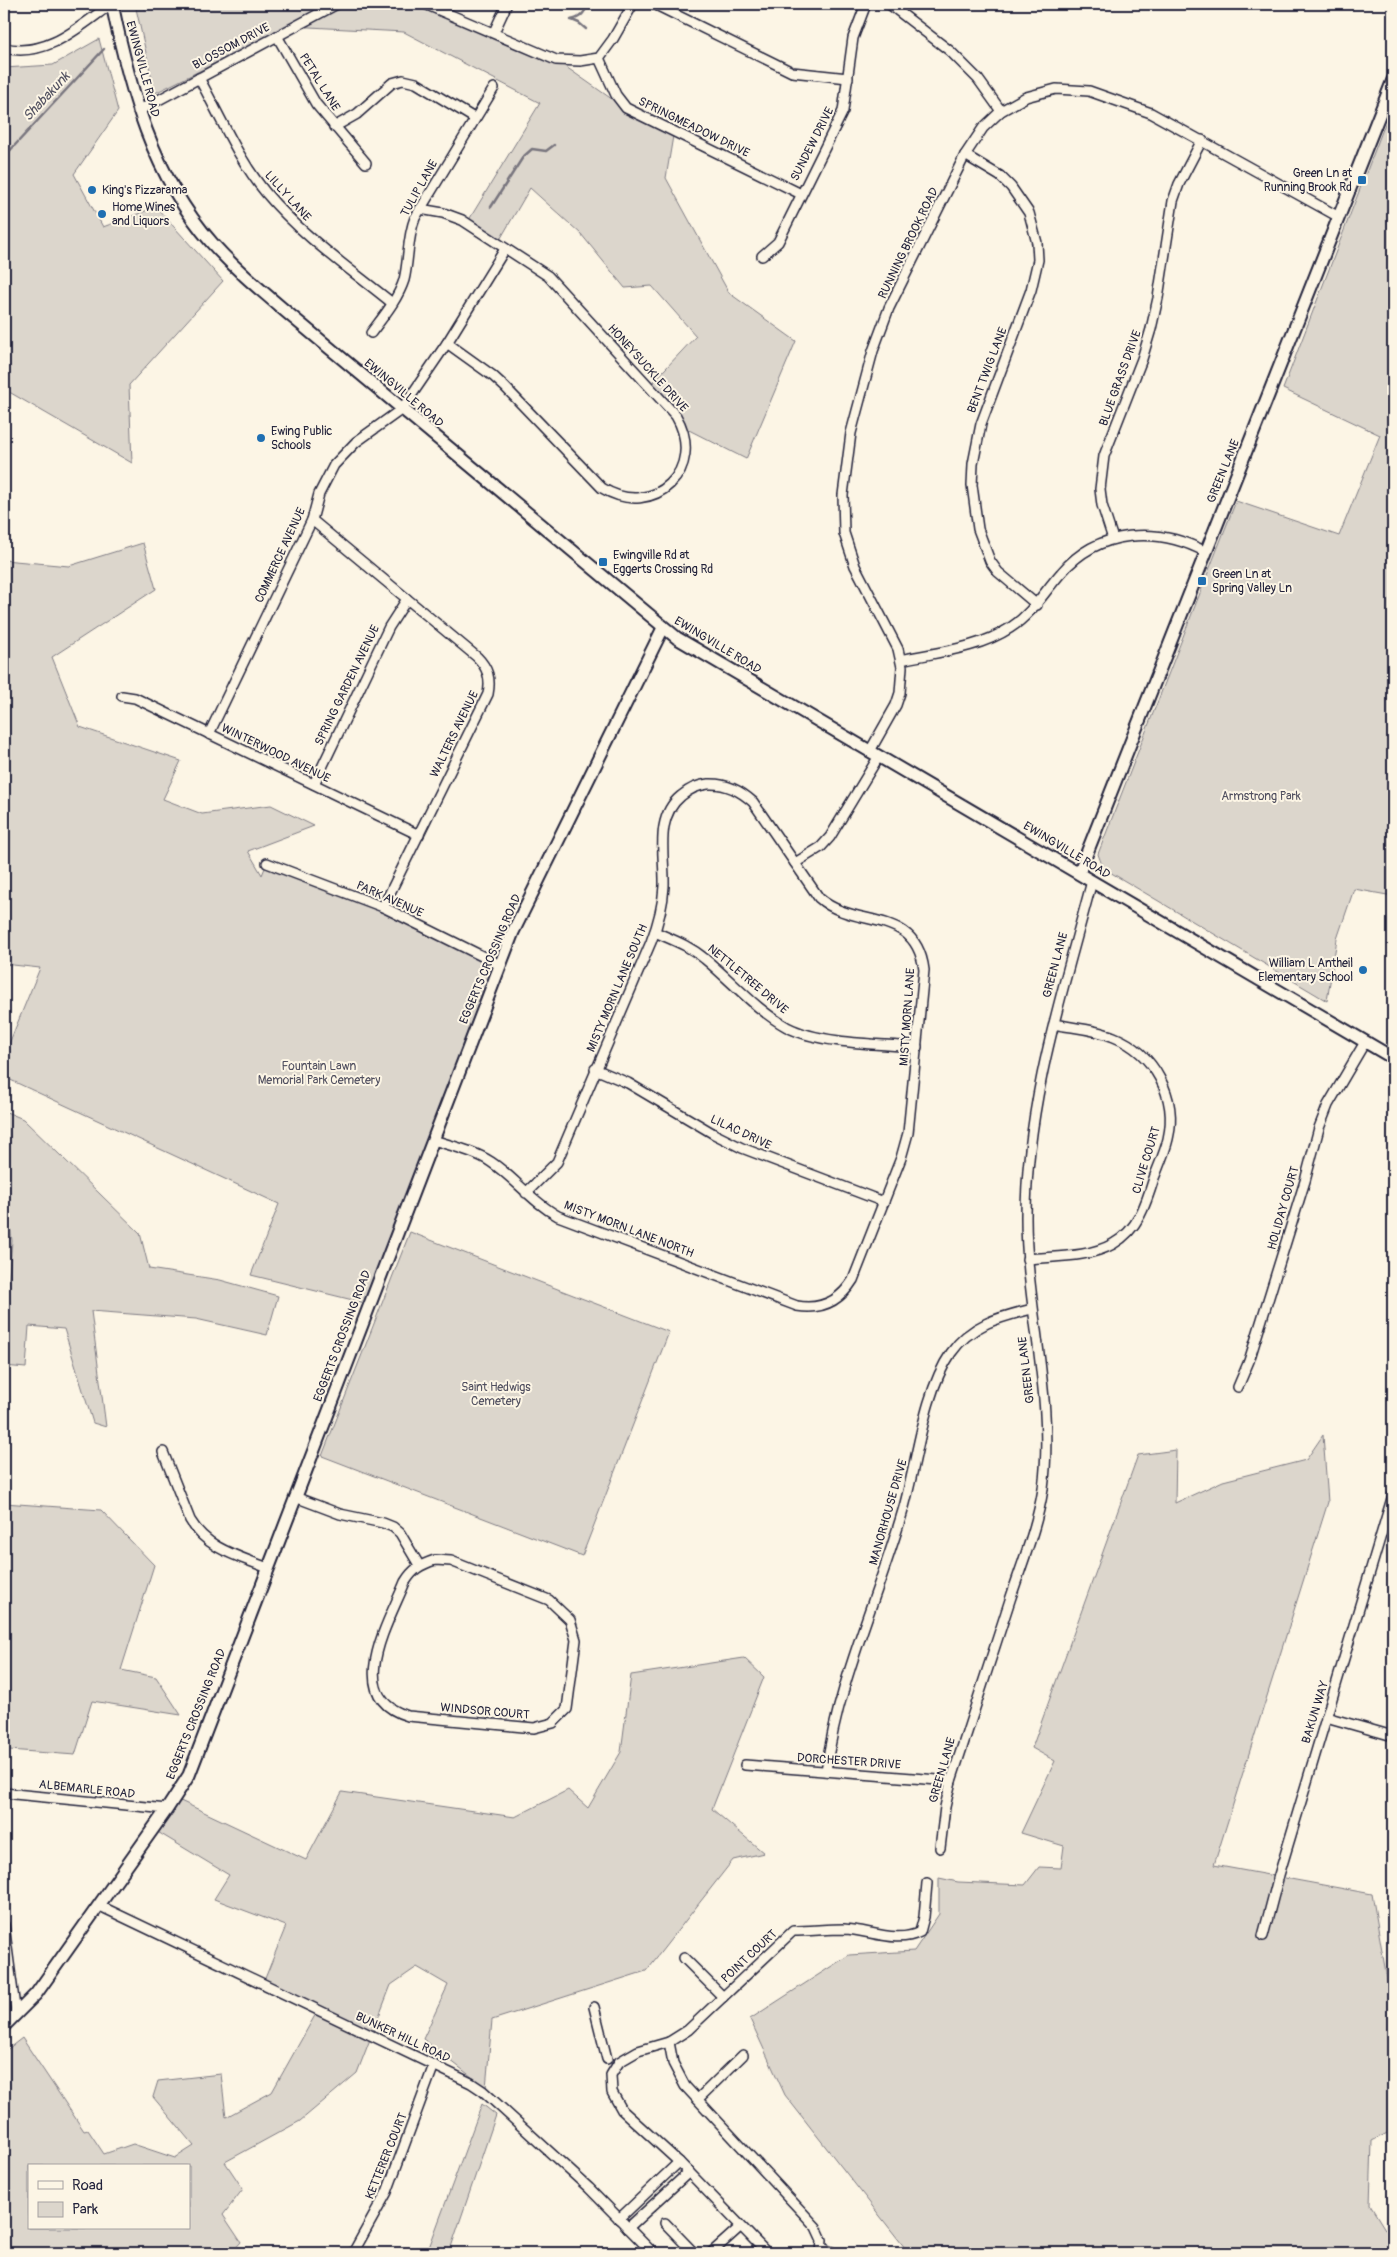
<svg xmlns="http://www.w3.org/2000/svg" width="1397" height="2257" font-family="Pangolin,sans-serif">
<rect width="100%" height="100%" fill="#fcf5e5"/>
<filter id="ink" filterUnits="userSpaceOnUse"><feTurbulence type="fractalNoise" baseFrequency=".02" numOctaves="2"/><feDisplacementMap in="SourceGraphic" scale="10" xChannelSelector="R" yChannelSelector="G"/><feConvolveMatrix kernelMatrix="1 2 1 2 8 2 1 2 1" color-interpolation-filters="sRGB"/></filter>
<g filter="url(#ink)">
<!-- green -->
<g fill="#dcd6cc" stroke="#7f7c84" fill-rule="evenodd">
<polygon points="135,4 424,4 556,60 619,104 673,136 666,178 729,293 796,341 746,459 683,427 651,384 696,336 652,286 625,288 581,234 530,188 498,243 467,223 540,103 404,32 290,26 155,93"/>
<polygon points="99,39 118,111 74,174 103,227 156,207 223,281 129,385 132,463 4,389 4,68 53,65"/>
<polygon points="1393,103 1393,896 1354,889 1337,939 1327,1001 1103,868 1098,854 1236,501 1339,536 1380,435 1283,389"/>
<polygon points="143,543 156,589 52,657 80,727 181,761 163,799 202,814 271,805 314,826 248,851 262,875 267,863 383,907 500,965 369,1304 251,1275 279,1204 4,1077 4,1056 40,968 4,964 4,560 69,566"/>
<polygon points="4,1111 23,1119 140,1233 149,1269 220,1280 278,1296 267,1335 196,1319 91,1311 106,1427 93,1423 64,1329 29,1326 26,1368 4,1366 4,1299 7,1298 12,1241 4,1176"/>
<polygon points="410,1232 669,1332 582,1556 322,1456"/>
<polygon points="1323,1435 1328,1502 1214,1865 1372,1894 1389,1990 1393,1999 1393,2130 1372,2141 1370,2205 1393,2242 1393,2253 909,2253 785,2095 750,2019 849,1955 914,1951 939,1914 939,1878 958,1882 1025,1885 1039,1867 1061,1868 1064,1846 1021,1833 1055,1761 1032,1748 1138,1455 1176,1450 1175,1503 1223,1481 1306,1460"/>
<polygon points="4,1503 101,1510 154,1565 121,1670 156,1677 181,1715 92,1701 75,1755 9,1750 4,1728"/>
<path d="M 744,1658 L 764,1677 L 712,1809 L 764,1853 L 733,1860 L 646,1971 L 492,2020 L 486,2088 L 423,2039 L 448,1985 L 417,1967 L 391,1985 L 357,2073 L 300,2121 L 225,2162 L 243,2189 L 223,2215 L 241,2242 L 231,2253 L 4,2253 L 4,2052 L 22,2038 L 84,2131 L 88,2130 L 104,2154 L 133,2144 L 175,2158 L 194,2146 L 153,2097 L 158,2081 L 221,2074 L 226,2117 L 272,2092 L 318,2010 L 262,1986 L 286,1926 L 214,1899 L 229,1875 L 151,1828 L 172,1797 L 306,1860 L 342,1792 L 515,1817 L 568,1790 L 588,1808 L 621,1752 L 631,1675 ZM 29,2166 L 189,2166 L 189,2228 L 29,2228 Z"/>
<polygon points="482,2104 496,2115 449,2253 427,2253"/>
</g>
<g fill="none" stroke-linecap="round" stroke-linejoin="round">
<!-- stream -->
<g stroke="#78757e" stroke-width="2.5">
<polyline points="145,8 149,4"/>
<path d="M 571,20 C 581,18 584,13 589,4"/>
<polyline points="572,20 579,23 586,29"/>
<polyline points="4,157 104,49"/>
<polyline points="491,207 523,157 532,149 546,151 554,145"/>
</g>
<!-- street casing -->
<g stroke="#22223b" stroke-width="12">
<g id="street">
<polyline points="425,4 556,60 580,61 599,58 613,39 633,4"/>
<polyline points="654,4 792,72 848,78"/>
<polyline points="889,4 950,51 978,79 1001,111"/>
<polyline points="494,32 507,4"/>
<polyline points="277,36 316,104 366,163"/>
<path d="M 4,48 C 47,58 79,27 111,4"/>
<polyline points="599,58 616,95 626,108 801,194"/>
<path d="M 199,78 C 220,116 238,159 266,193 C 302,236 349,268 392,303"/>
<polyline points="138,111 337,4"/>
<polyline points="334,127 357,114 392,83 403,80 416,83 474,118"/>
<polyline points="965,155 1000,176 1011,187 1029,213 1037,243 1038,260 1031,290 981,424 973,464 972,485 978,529 990,561 998,572 1037,605"/>
<path d="M 420,209 L 443,213 L 462,220 L 548,276 L 676,416 C 707,469 654,520 602,488 L 505,387 L 493,376 L 447,343"/>
<polyline points="762,256 778,242 843,111 853,38 866,4"/>
<path d="M 371,333 C 383,317 398,299 404,280 C 409,260 407,238 415,218 L 494,88"/>
<path d="M 312,520 L 477,657 C 488,668 491,679 488,694 L 383,907"/>
<polyline points="1113,539 1102,505 1100,489 1104,456 1142,359 1151,329 1158,298 1173,201 1179,184 1202,140"/>
<path d="M 901,660 C 937,652 978,649 1010,628 C 1032,614 1044,592 1061,573 C 1098,529 1158,526 1206,552"/>
<polyline points="122,696 135,698 419,835"/>
<polyline points="209,734 312,520 319,494 334,465 356,442 402,409 447,343 505,249"/>
<polyline points="870,751 896,705 900,693 902,667 898,649 855,566 844,533 843,495 851,433 873,351 889,308 965,155 983,128 1001,111 1026,97 1056,89 1089,91 1151,113 1339,217"/>
<polyline points="314,784 389,627 407,599"/>
<polyline points="267,863 383,907 500,965"/>
<polyline points="795,863 821,847 830,837 879,756"/>
<path d="M 655,932 C 673,940 690,946 705,959 C 732,981 756,1010 787,1027 C 820,1044 879,1044 917,1047"/>
<polyline points="595,1069 628,1083 714,1134 742,1148 884,1202"/>
<path d="M 433,1140 C 452,1146 475,1151 491,1162 C 515,1178 532,1202 558,1216 L 797,1306 C 821,1310 840,1301 853,1280 L 901,1158 L 908,1133 L 924,970 C 916,906 855,930 819,898 L 753,802 C 740,790 726,783 708,784 C 698,785 688,790 681,796 C 654,818 665,856 664,886 C 663,905 658,924 651,942 L 557,1162 L 526,1193"/>
<path d="M 1027,1259 C 1055,1256 1088,1258 1113,1244 C 1138,1230 1146,1204 1154,1178 C 1159,1165 1165,1152 1168,1139 C 1178,1097 1154,1053 1114,1037 C 1095,1029 1074,1028 1054,1024"/>
<polyline points="1238,1387 1249,1361 1305,1181 1319,1128 1328,1105 1365,1042"/>
<path d="M 163,1452 L 190,1520 C 207,1549 238,1556 268,1568"/>
<polyline points="295,1497 340,1514 383,1523 393,1527 400,1533 419,1565"/>
<path d="M 435,1560 L 451,1561 L 549,1600 L 570,1620 L 576,1640 L 567,1709 L 553,1723 L 534,1728 L 408,1716 C 343,1697 389,1622 405,1582 C 413,1569 420,1565 435,1560 Z"/>
<polyline points="1326,1717 1393,1736"/>
<polyline points="745,1765 951,1781"/>
<path d="M 826,1771 C 838,1680 879,1595 904,1507 C 917,1461 924,1392 951,1353 C 971,1324 1000,1317 1032,1309"/>
<polyline points="4,1793 167,1809"/>
<path d="M 940,1848 L 945,1807 L 951,1781 C 971,1721 990,1661 1010,1600 C 1022,1563 1037,1528 1043,1489 C 1055,1398 1026,1308 1026,1217 C 1026,1102 1063,991 1092,881"/>
<polyline points="100,1906 471,2083 483,2091 589,2188 653,2253"/>
<polyline points="4,1925 16,2015"/>
<polyline points="1263,1936 1279,1875 1393,1495"/>
<polyline points="684,1958 723,1997"/>
<polyline points="594,2007 607,2059"/>
<polyline points="669,2042 673,2063 685,2086 816,2227 822,2240 821,2253"/>
<polyline points="698,2099 743,2055"/>
<polyline points="619,2219 679,2162"/>
<polyline points="665,2223 694,2253"/>
<polyline points="628,2228 689,2172"/>
<polyline points="822,2248 834,2253"/>
<polyline points="353,2253 387,2192 434,2065"/>
<polyline points="711,2253 740,2227"/>
<path d="M 767,2253 L 679,2162 L 622,2110 L 612,2092 L 611,2075 L 619,2062 L 638,2051 L 669,2042 L 688,2030 L 793,1931 C 810,1931 827,1929 844,1929 C 869,1930 897,1944 920,1932 L 924,1917 L 927,1883"/>
</g>
</g>
<!-- secondary casing -->
<g stroke="#22223b" stroke-width="15">
<g id="secondary">
<path d="M 112,4 C 130,90 152,175 212,243 C 236,270 263,292 290,315 L 677,638 L 1393,1058"/>
<polyline points="1079,873 1393,80"/>
<polyline points="4,2026 36,1994 167,1809 189,1775 513,932 663,628"/>
</g>
</g>
<!-- street -->
<use href="#street" stroke="#fcf5e5" stroke-width="9"/>
<!-- secondary -->
<use href="#secondary" stroke="#fcf5e5" stroke-width="11"/>
</g>
</g>
<!-- markers -->
<g fill="#1f6fb2" stroke="#fcf5e5" stroke-width="2">
<rect x="1357" y="175" width="10" height="10" rx="2.5"/>
<circle cx="92" cy="190" r="5"/>
<circle cx="102" cy="214" r="5"/>
<circle cx="261" cy="438" r="5"/>
<rect x="598" y="557" width="10" height="10" rx="2.5"/>
<rect x="1197" y="576" width="10" height="10" rx="2.5"/>
<circle cx="1363" cy="970" r="5"/>
</g>
<g text-anchor="middle" stroke-width="4" stroke-linejoin="round" paint-order="stroke">
<!-- street labels -->
<g font-size="12" fill="#22223b" stroke="#fcf5e5">
<text transform="translate(231 46) rotate(-28)" y="4">BLOSSOM DRIVE</text>
<text transform="translate(143 69) rotate(75)" y="4">EWINGVILLE ROAD</text>
<text transform="translate(320 82) rotate(58)" y="4">PETAL LANE</text>
<text transform="translate(694 127) rotate(26)" y="4">SPRINGMEADOW DRIVE</text>
<text transform="translate(812 144) rotate(-63)" y="4">SUNDEW DRIVE</text>
<text transform="translate(419 188) rotate(-61)" y="4">TULIP LANE</text>
<text transform="translate(288 196) rotate(48)" y="4">LILLY LANE</text>
<text transform="translate(908 243) rotate(-64)" y="4">RUNNING BROOK ROAD</text>
<text transform="translate(648 368) rotate(48)" y="4">HONEYSUCKLE DRIVE</text>
<text transform="translate(987 370) rotate(-69)" y="4">BENT TWIG LANE</text>
<text transform="translate(1120 378) rotate(-70)" y="4">BLUE GRASS DRIVE</text>
<text transform="translate(404 393) rotate(40)" y="4">EWINGVILLE ROAD</text>
<text transform="translate(1223 471) rotate(-68)" y="4">GREEN LANE</text>
<text transform="translate(280 555) rotate(-65)" y="4">COMMERCE AVENUE</text>
<text transform="translate(718 645) rotate(31)" y="4">EWINGVILLE ROAD</text>
<text transform="translate(347 685) rotate(-64)" y="4">SPRING GARDEN AVENUE</text>
<text transform="translate(454 734) rotate(-64)" y="4">WALTERS AVENUE</text>
<text transform="translate(276 753) rotate(26)" y="4">WINTERWOOD AVENUE</text>
<text transform="translate(1067 850) rotate(31)" y="4">EWINGVILLE ROAD</text>
<text transform="translate(390 899) rotate(24)" y="4">PARK AVENUE</text>
<text transform="translate(490 959) rotate(-67)" y="4">EGGERTS CROSSING ROAD</text>
<text transform="translate(1055 965) rotate(-75)" y="4">GREEN LANE</text>
<text transform="translate(748 979) rotate(40)" y="4">NETTLETREE DRIVE</text>
<text transform="translate(617 988) rotate(-67)" y="4">MISTY MORN LANE SOUTH</text>
<text transform="translate(907 1017) rotate(-86)" y="4">MISTY MORN LANE</text>
<text transform="translate(741 1132) rotate(25)" y="4">LILAC DRIVE</text>
<text transform="translate(1146 1160) rotate(-73)" y="4">CLIVE COURT</text>
<text transform="translate(1283 1208) rotate(-74)" y="4">HOLIDAY COURT</text>
<text transform="translate(629 1229) rotate(21)" y="4">MISTY MORN LANE NORTH</text>
<text transform="translate(342 1336) rotate(-69)" y="4">EGGERTS CROSSING ROAD</text>
<text transform="translate(1026 1370) rotate(-97)" y="4">GREEN LANE</text>
<text transform="translate(888 1512) rotate(-74)" y="4">MANORHOUSE DRIVE</text>
<text transform="translate(485 1711) rotate(5)" y="4">WINDSOR COURT</text>
<text transform="translate(1315 1712) rotate(-73)" y="4">BAKUN WAY</text>
<text transform="translate(196 1714) rotate(-68)" y="4">EGGERTS CROSSING ROAD</text>
<text transform="translate(849 1761) rotate(4)" y="4">DORCHESTER DRIVE</text>
<text transform="translate(942 1770) rotate(-74)" y="4">GREEN LANE</text>
<text transform="translate(87 1789) rotate(6)" y="4">ALBEMARLE ROAD</text>
<text transform="translate(749 1956) rotate(-43)" y="4">POINT COURT</text>
<text transform="translate(403 2037) rotate(25)" y="4">BUNKER HILL ROAD</text>
<text transform="translate(386 2156) rotate(-68)" y="4">KETTERER COURT</text>
</g>
<!-- poi labels -->
<g font-size="12" fill="#22223b" stroke="#fcf5e5" text-anchor="start">
<text x="1352" y="177" text-anchor="end">Green Ln at<tspan x="1352" dy="14">Running Brook Rd</tspan></text>
<text x="102" y="194">King's Pizzarama</text>
<text x="112" y="211">Home Wines<tspan x="112" dy="14">and Liquors</tspan></text>
<text x="271" y="435">Ewing Public<tspan x="271" dy="14">Schools</tspan></text>
<text x="613" y="559">Ewingville Rd at<tspan x="613" dy="14">Eggerts Crossing Rd</tspan></text>
<text x="1212" y="578">Green Ln at<tspan x="1212" dy="14">Spring Valley Ln</tspan></text>
<text x="1353" y="967" text-anchor="end">William L Antheil<tspan x="1353" dy="14">Elementary School</tspan></text>
</g>
<!-- park labels -->
<g font-size="12" fill="#504f5f" stroke="#fcf5e5">
<text x="1261" y="800">Armstrong Park</text>
<text x="319" y="1070">Fountain Lawn<tspan x="319" dy="14">Memorial Park Cemetery</tspan></text>
<text x="496" y="1391">Saint Hedwigs<tspan x="496" dy="14">Cemetery</tspan></text>
</g>
<!-- water labels -->
<g font-size="14" font-style="italic" fill="#545362" stroke="#fcf5e5">
<text transform="translate(46 96) rotate(-47)" y="5">Shabakunk</text>
</g>
</g>
<!-- margin -->
<rect width="1397" height="2257" fill="none" stroke="#fcf5e5" stroke-width="20"/>
<rect x="10" y="10" width="1377" height="2237" fill="none" stroke="#22223b" stroke-width="2" filter="url(#ink)"/>
<!-- legend -->
<rect x="28" y="2164" width="162" height="65" fill="#fcf5e5" stroke="#a5a1a1"/>
<rect x="38" y="2181" width="25" height="8" fill="#fcf5e5" stroke="#a5a1a1"/>
<text x="72" y="2190" font-size="15" fill="#22223b">Road</text>
<rect x="38" y="2202" width="25" height="15" fill="#dcd6cc" stroke="#a5a1a1"/>
<text x="72" y="2214" font-size="15" fill="#22223b">Park</text>
</svg>
